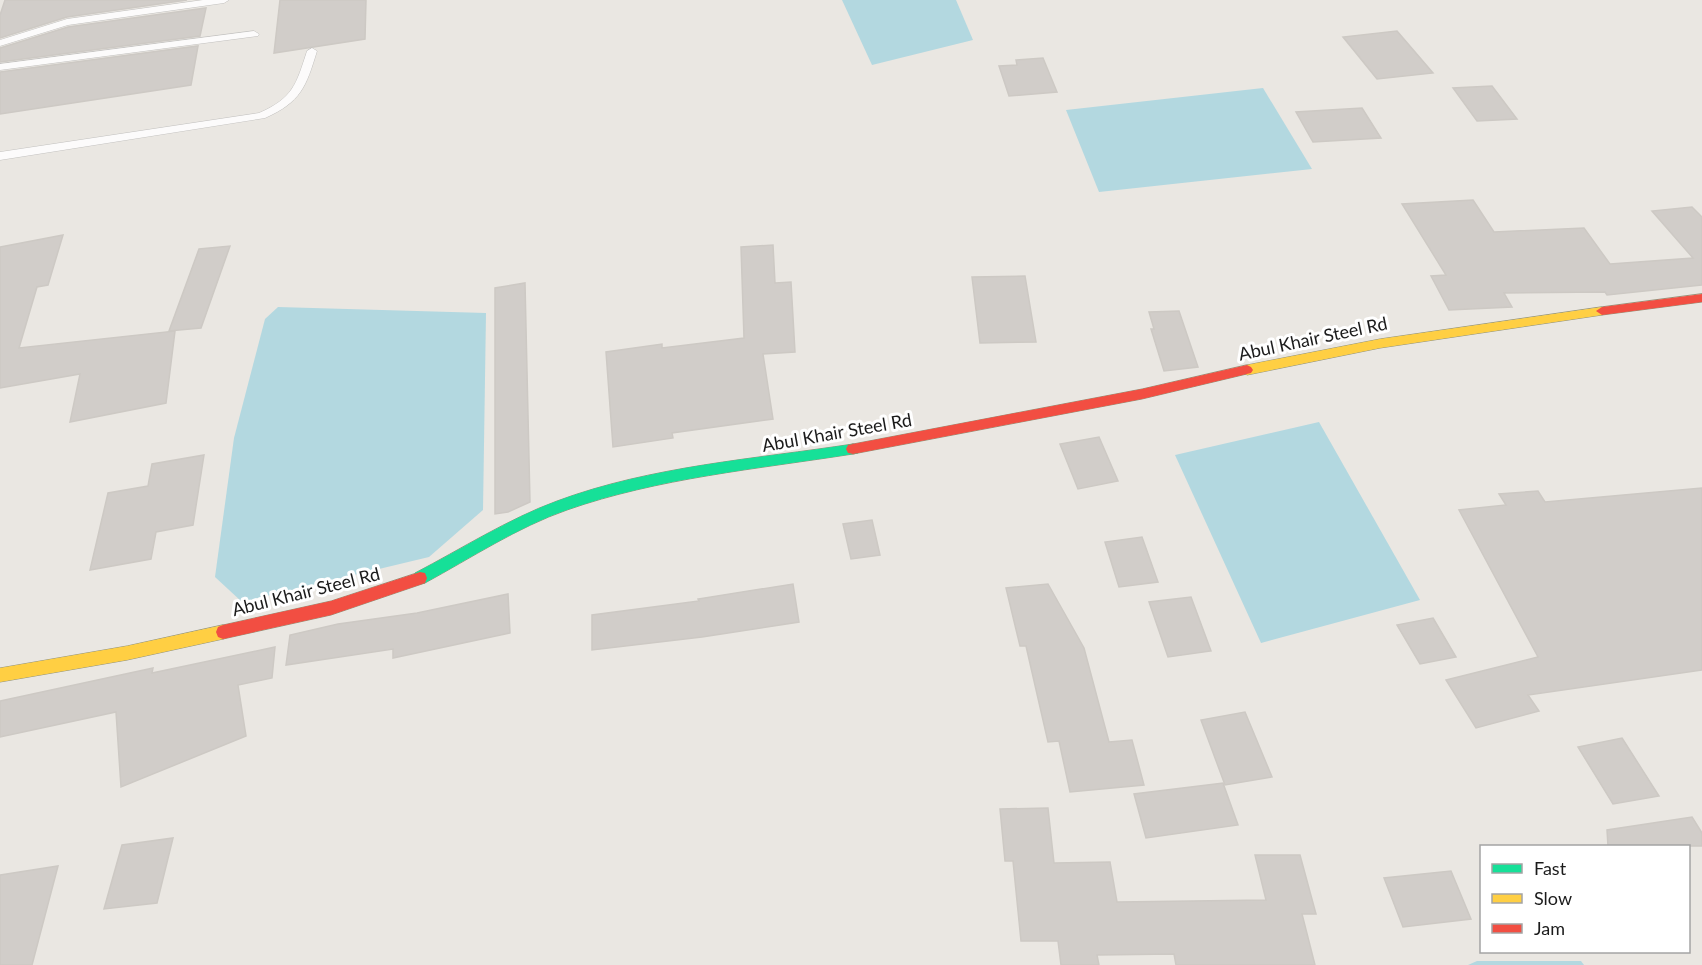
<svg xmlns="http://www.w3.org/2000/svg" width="1702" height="965" font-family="Lato,sans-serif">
<rect width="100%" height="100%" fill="#eae7e2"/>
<!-- water -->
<g fill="#b3d8e0">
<polygon points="842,0 956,0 973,40 872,65"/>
<polygon points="1263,88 1312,169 1099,192 1066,110"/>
<polygon points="278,307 486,313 483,510 429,557 242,602 215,577 234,438 265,319"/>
<polygon points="1319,422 1420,600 1261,643 1175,455"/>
<polygon points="1477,961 1581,961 1584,965 1468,965"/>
</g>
<!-- building -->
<g fill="#d1cdc9" stroke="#cdc9c4" stroke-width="1.5">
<polygon points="5,0 187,0 67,17 0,38 0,15"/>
<polygon points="280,0 366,0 365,39 274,53"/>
<polygon points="206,8 200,36 0,62 0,48 68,27"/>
<polygon points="1397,31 1433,73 1377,79 1343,37"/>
<polygon points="198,46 191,85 0,114 0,72"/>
<polygon points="1043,58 1057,92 1009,96 999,66 1017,65 1016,60"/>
<polygon points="1492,86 1517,119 1477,121 1453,88"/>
<polygon points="1362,108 1381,138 1313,142 1296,112"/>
<polygon points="1473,200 1494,232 1584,228 1610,264 1693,258 1652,211 1692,207 1702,217 1702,285 1607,295 1605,292 1504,293 1512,307 1449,310 1431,276 1446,275 1402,204"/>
<polygon points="63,235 48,285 37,287 19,348 175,331 166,403 70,422 80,374 0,388 0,247"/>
<polygon points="773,245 775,283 791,282 795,352 763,354 773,419 672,433 673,438 613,447 606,352 662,344 662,348 744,338 741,247"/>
<polygon points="230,246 201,328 169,331 199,249"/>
<polygon points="1025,276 1036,342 980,343 972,277"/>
<polygon points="525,283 530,502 508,512 495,514 495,288"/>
<polygon points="1179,311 1198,367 1164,371 1151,329 1154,329 1149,312"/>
<polygon points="1099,437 1118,481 1078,489 1060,444"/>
<polygon points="204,455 193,525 156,532 151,559 90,570 108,493 148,486 152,464"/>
<polygon points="1702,488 1702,670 1528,695 1539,711 1476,728 1446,680 1538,657 1459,510 1506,505 1499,494 1538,491 1545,502"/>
<polygon points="872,520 880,555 851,559 843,524"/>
<polygon points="1142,537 1158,582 1119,587 1105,542"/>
<polygon points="793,584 799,622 702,637 592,650 592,615 699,601 698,599"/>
<polygon points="1048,584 1084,648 1109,742 1132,740 1144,785 1070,792 1059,741 1048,742 1026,646 1020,646 1006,588"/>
<polygon points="508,594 510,633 393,658 393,649 286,665 290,635 338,624 417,613"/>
<polygon points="1191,597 1211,651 1168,657 1149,602"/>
<polygon points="1433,618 1456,657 1420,664 1397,625"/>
<polygon points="275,647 272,678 238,685 246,736 121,787 116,712 0,737 0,701 153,668 152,673"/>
<polygon points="1245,712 1272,777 1225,785 1201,720"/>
<polygon points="1622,738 1659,796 1613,804 1578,747"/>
<polygon points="1223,783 1238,825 1146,838 1134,794"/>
<polygon points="1048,808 1054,863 1110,862 1117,902 1266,900 1255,855 1300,855 1316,914 1302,914 1315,965 1176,965 1174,954 1097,955 1099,965 1061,965 1058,941 1021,941 1013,861 1005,861 1000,809"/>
<polygon points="1692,817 1702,833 1702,846 1608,846 1607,830"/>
<polygon points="173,838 157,903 104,909 122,845"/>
<polygon points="58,866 32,965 0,965 0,875"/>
<polygon points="1451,871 1471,919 1403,927 1384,878"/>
</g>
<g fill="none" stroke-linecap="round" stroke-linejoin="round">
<!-- lane casing -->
<g stroke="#c2c1bf" stroke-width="1">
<g id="lane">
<polygon points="203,0 229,0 224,3 68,25 0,46 0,40 67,19"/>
<polygon points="254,31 259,34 258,36 0,70 0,64"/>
<path d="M 312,48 L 317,51 C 306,87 301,102 265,118 L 0,160 L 0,152 L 259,113 C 293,98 296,85 307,51 Z"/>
</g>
</g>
<!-- fast casing -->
<g stroke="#92937a" stroke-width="1">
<path id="fast" d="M 853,444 L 858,445 L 860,449 L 858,453 L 853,454 C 758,469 658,478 567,510 C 518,527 471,558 425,583 L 420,584 L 415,583 L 413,578 L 415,573 C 461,549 508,519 557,501 C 651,466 755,459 853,444 Z"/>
</g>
<!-- slow casing -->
<g stroke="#92937a" stroke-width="1">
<g id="slow">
<polygon points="1602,307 1608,311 1602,315 1380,348 1247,375 1241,370 1247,365 1380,339"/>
<polygon points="223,625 228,627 230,632 228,637 223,639 127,660 0,682 0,668 127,646"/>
</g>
</g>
<!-- jam casing -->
<g stroke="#92937a" stroke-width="1">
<g id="jam">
<polygon points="1702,294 1702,302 1602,315 1596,311 1602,307"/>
<polygon points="1247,365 1251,367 1253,370 1251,373 1142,399 853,454 848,453 846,449 848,445 853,444 1142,389"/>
<polygon points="420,572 425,573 427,578 425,583 331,615 223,639 218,637 216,632 218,627 223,625 331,601"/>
</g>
</g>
<!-- lane -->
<use href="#lane" fill="#fcfbfb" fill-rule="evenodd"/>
<!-- fast -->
<use href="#fast" fill="#16e098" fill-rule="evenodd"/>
<!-- slow -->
<use href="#slow" fill="#ffcf43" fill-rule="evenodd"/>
<!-- jam -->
<use href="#jam" fill="#f24e42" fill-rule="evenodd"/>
</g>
<g text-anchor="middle" stroke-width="6" stroke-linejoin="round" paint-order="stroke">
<!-- street labels -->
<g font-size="18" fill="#1b1b1b" stroke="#fff">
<text transform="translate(1313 339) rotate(-12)" y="6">Abul Khair Steel Rd</text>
<text transform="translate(837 433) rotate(-10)" y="6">Abul Khair Steel Rd</text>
<text transform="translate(306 592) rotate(-14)" y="6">Abul Khair Steel Rd</text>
</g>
</g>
<!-- legend -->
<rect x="1480" y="845" width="210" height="108" fill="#ffffff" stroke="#a4a4a4" stroke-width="1.5"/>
<rect x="1492" y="864" width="30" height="9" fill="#16e098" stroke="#a4a4a4" stroke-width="1.5"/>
<text x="1534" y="875" font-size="18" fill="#1b1b1b">Fast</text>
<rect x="1492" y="894" width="30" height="9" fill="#ffcf43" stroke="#a4a4a4" stroke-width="1.5"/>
<text x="1534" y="905" font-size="18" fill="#1b1b1b">Slow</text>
<rect x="1492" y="924" width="30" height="9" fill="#f24e42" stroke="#a4a4a4" stroke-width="1.5"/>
<text x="1534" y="935" font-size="18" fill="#1b1b1b">Jam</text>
</svg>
